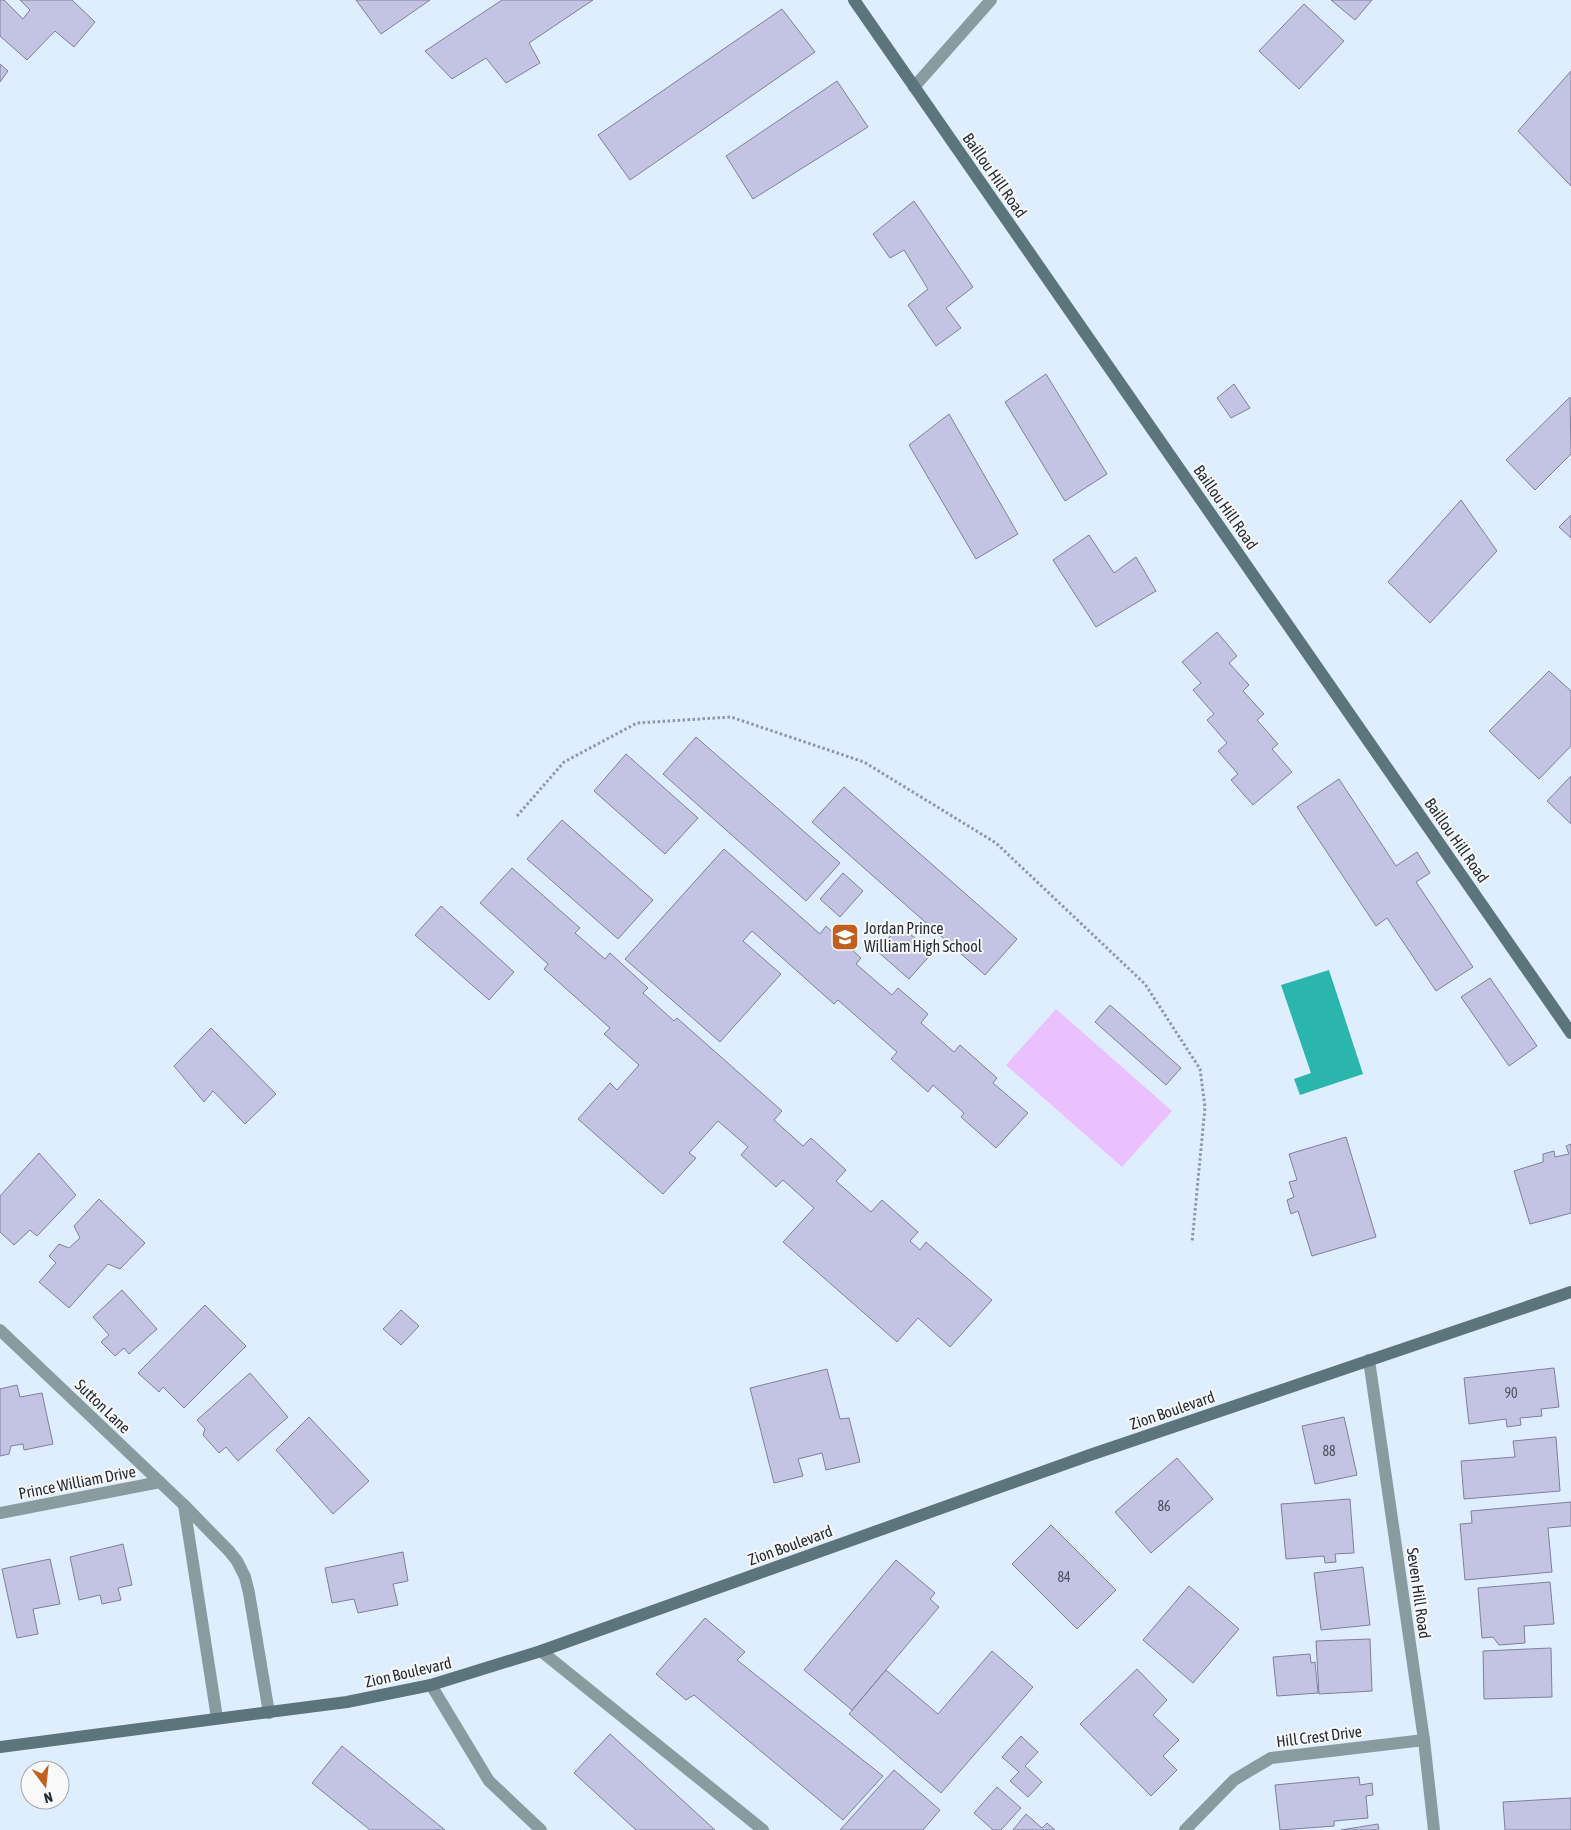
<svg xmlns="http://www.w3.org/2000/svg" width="1571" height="1830" font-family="'Asap Condensed',sans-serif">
<rect width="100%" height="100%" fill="#dfeefe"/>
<!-- green -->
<polygon fill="#ebc0fe" points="1056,1009 1172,1111 1122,1167 1006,1065"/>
<!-- water -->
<polygon fill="#2ab5ad" points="1329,970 1363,1074 1300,1095 1294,1079 1311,1073 1281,985"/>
<!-- building -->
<g fill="#c3c4e4" stroke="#7e7f9d">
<polygon points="0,0 4,0 23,19 30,10 20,0 72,0 95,22 74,47 55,31 27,60 0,36"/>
<polygon points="356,0 430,0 381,34"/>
<polygon points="502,0 593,0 529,43 540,63 506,83 486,58 452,79 425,51"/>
<polygon points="1331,0 1372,0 1355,20"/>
<polygon points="1304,4 1344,41 1299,89 1259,51"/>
<polygon points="782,9 815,52 630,180 598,135"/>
<polygon points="0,64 8,71 0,82"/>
<polygon points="1571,71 1571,186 1518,131"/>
<polygon points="837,81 868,127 753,199 726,156"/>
<polygon points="914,201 973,287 946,308 961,328 936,346 908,305 928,289 904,250 890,258 873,234"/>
<polygon points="1046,374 1107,474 1065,501 1005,402"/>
<polygon points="1234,384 1250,408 1231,418 1217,398"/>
<polygon points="1570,397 1571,454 1535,490 1506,460"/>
<polygon points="949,414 1018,534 976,559 909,445"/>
<polygon points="1461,500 1497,551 1430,623 1388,582"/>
<polygon points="1571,515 1571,538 1559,527"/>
<polygon points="1089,535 1114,573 1136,557 1156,591 1096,627 1053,560"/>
<polygon points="1217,632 1237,656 1229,663 1249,685 1243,691 1264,714 1257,720 1278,744 1272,749 1292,772 1253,805 1231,780 1238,774 1218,751 1227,743 1207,720 1214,714 1193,690 1201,683 1182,662"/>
<polygon points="1549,671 1571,691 1571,746 1539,779 1489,731"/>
<polygon points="696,737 840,863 806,901 663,774"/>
<polygon points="626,754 698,818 665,854 594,791"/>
<polygon points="1571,776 1571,824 1547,801"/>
<polygon points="1339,779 1396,866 1417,852 1430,873 1416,882 1473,967 1436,991 1387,918 1376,926 1297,807"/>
<polygon points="844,787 1017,939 985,975 812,822"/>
<polygon points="562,820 653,900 618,939 527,859"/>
<polygon points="724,849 820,934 826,926 861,958 856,964 892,995 898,988 928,1014 921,1023 954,1052 960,1045 997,1078 993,1083 1028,1113 996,1148 961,1117 964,1113 933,1085 928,1092 891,1059 897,1052 838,1000 834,1004 752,931 743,941 781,974 720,1042 625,959"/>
<polygon points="512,868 580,928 575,933 605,959 610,953 648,988 643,993 674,1021 677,1018 782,1111 774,1120 803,1146 811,1138 846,1170 836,1181 871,1212 882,1200 918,1232 910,1241 920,1250 926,1242 992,1300 950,1347 918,1318 897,1342 783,1242 814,1208 783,1180 776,1187 741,1155 748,1147 718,1121 689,1153 696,1158 663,1194 578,1119 610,1083 617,1090 639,1065 604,1034 610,1028 544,969 548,964 480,903"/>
<polygon points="843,873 863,891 840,917 820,899"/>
<polygon points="441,906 514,972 489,1000 415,935"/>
<polygon points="900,925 932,953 909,979 877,951"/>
<polygon points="1490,978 1537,1046 1509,1066 1461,997"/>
<polygon points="1110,1005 1181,1068 1166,1085 1095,1022"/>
<polygon points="211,1028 276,1094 245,1124 213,1091 204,1102 174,1066"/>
<polygon points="1346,1137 1376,1237 1312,1256 1298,1211 1291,1214 1287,1200 1294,1197 1289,1182 1297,1180 1289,1154"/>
<polygon points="1571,1144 1571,1213 1530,1224 1514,1171 1543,1162 1543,1154 1554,1151 1555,1157 1569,1154 1566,1146"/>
<polygon points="39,1153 76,1195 37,1236 30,1230 14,1245 0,1232 0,1196"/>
<polygon points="99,1199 145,1243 120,1269 108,1264 69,1308 39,1282 56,1263 49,1256 59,1244 69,1248 80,1238 74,1226"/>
<polygon points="122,1290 157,1329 129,1354 124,1348 115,1356 101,1342 109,1335 93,1317"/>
<polygon points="205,1305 246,1346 184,1408 163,1387 159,1392 138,1373"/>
<polygon points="401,1310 419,1326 401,1345 383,1329"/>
<polygon points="1554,1368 1559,1407 1541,1409 1542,1416 1520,1418 1521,1425 1507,1427 1506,1419 1469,1424 1464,1378"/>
<polygon points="827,1369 840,1419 849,1418 860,1462 826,1470 822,1453 798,1459 803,1476 774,1483 750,1388"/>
<polygon points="250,1373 288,1417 238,1461 226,1447 219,1453 203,1435 205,1429 197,1420"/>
<polygon points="17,1385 20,1397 42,1393 53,1444 24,1450 23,1444 11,1446 9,1454 0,1456 0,1389"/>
<polygon points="309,1417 369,1481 333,1514 276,1450"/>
<polygon points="1344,1417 1357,1475 1315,1484 1302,1426"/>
<polygon points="1556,1437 1560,1491 1464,1499 1461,1461 1515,1457 1513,1441"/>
<polygon points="1177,1458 1213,1499 1151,1553 1115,1512"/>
<polygon points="1350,1499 1354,1553 1335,1554 1336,1562 1325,1563 1324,1556 1286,1559 1281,1504"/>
<polygon points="1571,1502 1571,1526 1548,1528 1552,1572 1465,1580 1460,1524 1472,1523 1471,1511"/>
<polygon points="1051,1525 1116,1590 1077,1629 1012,1564"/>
<polygon points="123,1544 132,1585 118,1588 121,1600 102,1604 100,1595 79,1600 70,1557"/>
<polygon points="403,1552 408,1581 393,1584 398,1605 358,1613 354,1599 332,1603 325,1568"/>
<polygon points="50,1559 60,1604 33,1609 38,1634 17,1638 2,1569"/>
<polygon points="896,1560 935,1593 930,1599 939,1607 852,1710 804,1670"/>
<polygon points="1363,1567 1370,1625 1321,1630 1314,1573"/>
<polygon points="1550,1582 1554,1624 1524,1626 1525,1643 1499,1645 1493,1637 1482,1638 1478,1588"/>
<polygon points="1189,1586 1239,1629 1193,1683 1143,1640"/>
<polygon points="705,1618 745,1652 737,1660 883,1776 843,1820 694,1695 686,1700 656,1674"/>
<polygon points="1370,1639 1372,1691 1319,1694 1316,1641"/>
<polygon points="1551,1648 1552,1697 1484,1699 1483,1651"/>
<polygon points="992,1651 1033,1687 941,1793 849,1714 886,1670 938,1714"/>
<polygon points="1310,1654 1311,1663 1315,1662 1318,1693 1277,1696 1273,1657"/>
<polygon points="1137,1669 1167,1700 1153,1715 1179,1740 1163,1756 1177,1770 1151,1796 1080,1724"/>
<polygon points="610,1734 715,1830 636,1830 574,1773"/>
<polygon points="1021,1736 1038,1752 1025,1766 1042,1782 1028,1797 1010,1781 1019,1772 1002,1757"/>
<polygon points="342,1746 445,1830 370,1830 312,1783"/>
<polygon points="894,1770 940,1810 923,1830 840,1830"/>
<polygon points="1359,1777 1360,1785 1372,1783 1373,1795 1366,1796 1368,1818 1334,1821 1334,1826 1280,1830 1275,1785"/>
<polygon points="997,1787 1021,1808 1001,1830 993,1830 974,1813"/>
<polygon points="1571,1798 1571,1830 1505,1830 1503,1802"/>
<polygon points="1026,1814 1042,1828 1047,1823 1055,1830 1013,1830"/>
<polygon points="1378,1824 1379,1830 1341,1830"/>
</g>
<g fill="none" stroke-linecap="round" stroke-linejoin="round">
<!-- path -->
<polyline stroke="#8b98a5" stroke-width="3" stroke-dasharray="2.5 2.5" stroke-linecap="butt" points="517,816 564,762 637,723 731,717 864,762 996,843 1145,984 1200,1069 1205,1107 1192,1243"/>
<!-- service -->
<g stroke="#8a9ba0" stroke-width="12">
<polyline points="541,1651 763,1830"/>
<polyline points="431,1685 489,1781 541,1830"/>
</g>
<!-- minor -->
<g stroke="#8a9ba0" stroke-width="12">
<polyline points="914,87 991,0"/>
<polyline points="0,1330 184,1505 229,1551 237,1561 245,1577 249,1593 269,1713"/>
<polyline points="1369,1360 1424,1740 1434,1830"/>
<polyline points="184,1505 217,1718"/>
<polyline points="0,1513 160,1482"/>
<polyline points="1185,1830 1234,1780 1271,1758 1424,1740"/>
</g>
<!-- secondary -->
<g stroke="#5c747c" stroke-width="12">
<polyline points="854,0 1571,1033"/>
<polyline points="0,1747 347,1702 431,1685 541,1651 1090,1455 1571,1292"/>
</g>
</g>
<!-- icons -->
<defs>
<g id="school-square" transform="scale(1.4375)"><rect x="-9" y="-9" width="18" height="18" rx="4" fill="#c1601e" stroke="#f9f9f9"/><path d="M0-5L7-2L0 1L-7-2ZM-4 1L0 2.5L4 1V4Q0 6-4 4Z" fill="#fff"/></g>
</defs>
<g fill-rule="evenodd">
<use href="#school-square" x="845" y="937"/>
</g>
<g text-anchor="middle" stroke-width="4" stroke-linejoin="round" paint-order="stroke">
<!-- number labels -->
<g font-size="14" fill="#4c5362">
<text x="1511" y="1398">90</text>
<text x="1329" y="1456">88</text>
<text x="1164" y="1511">86</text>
<text x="1064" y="1582">84</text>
</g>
<!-- street labels -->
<g font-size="16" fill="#242d37" stroke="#f9f9f9">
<text transform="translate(995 175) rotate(55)" y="6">Baillou Hill Road</text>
<text transform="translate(1226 507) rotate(55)" y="6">Baillou Hill Road</text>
<text transform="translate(1457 840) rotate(55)" y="6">Baillou Hill Road</text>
<text transform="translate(103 1406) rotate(44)" y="6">Sutton Lane</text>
<text transform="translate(1172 1410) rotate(-19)" y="6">Zion Boulevard</text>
<text transform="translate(77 1482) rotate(-11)" y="6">Prince William Drive</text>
<text transform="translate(790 1545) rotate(-20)" y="6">Zion Boulevard</text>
<text transform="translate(1419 1593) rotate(82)" y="6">Seven Hill Road</text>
<text transform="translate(408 1672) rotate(-13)" y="6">Zion Boulevard</text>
<text transform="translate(1319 1736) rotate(-7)" y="6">Hill Crest Drive</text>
</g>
<!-- poi labels -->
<g font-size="16" fill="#242d37" stroke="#f9f9f9" text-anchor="start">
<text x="864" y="934">Jordan Prince<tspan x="864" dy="18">William High School</tspan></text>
</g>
</g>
<!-- north arrow -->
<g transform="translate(45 1785) rotate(165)"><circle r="24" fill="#f9f9f9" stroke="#a4a7ab"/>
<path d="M0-4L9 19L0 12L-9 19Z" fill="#c1601e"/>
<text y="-8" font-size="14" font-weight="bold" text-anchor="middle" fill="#242d37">N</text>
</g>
</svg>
